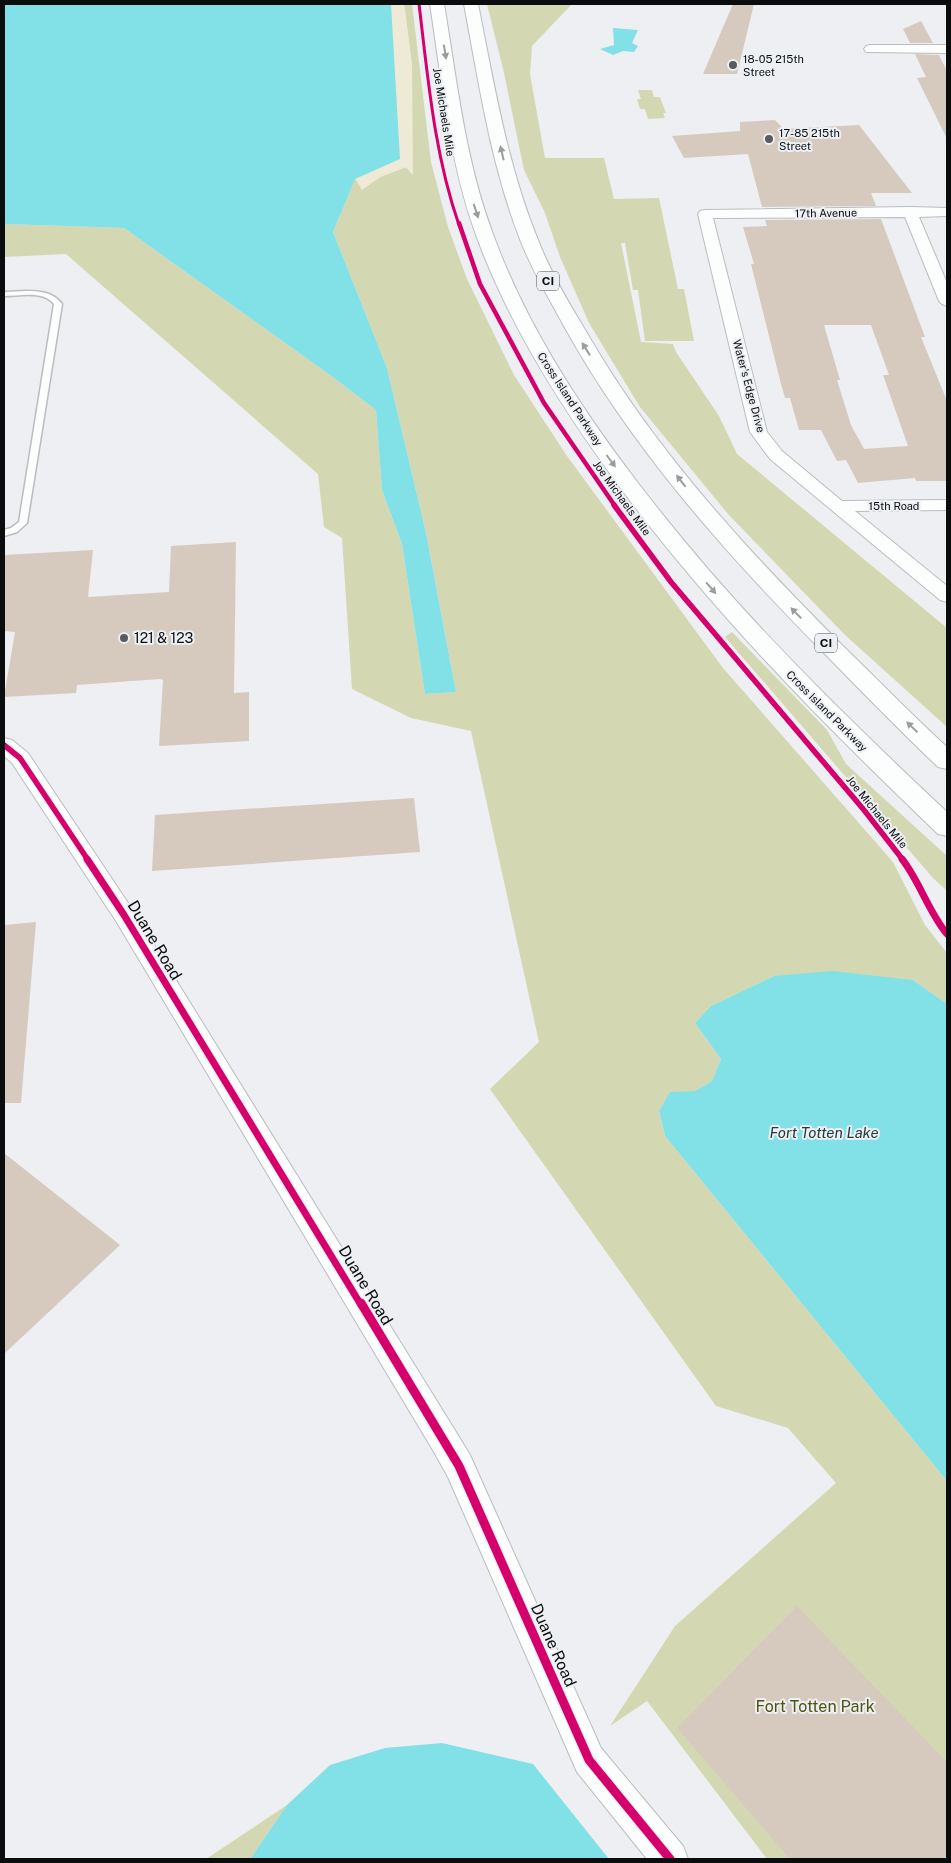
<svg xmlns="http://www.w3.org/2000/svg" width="951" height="1863" font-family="'Public Sans',sans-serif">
<rect width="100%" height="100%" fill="#edeff2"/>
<!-- green -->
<g fill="#d4d8b2">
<polygon points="404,4 412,4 431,162 448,227 467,279 514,375 567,456 723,668 893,862 925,925 947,953 947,1004 913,980 774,976 711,1006 695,1023 721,1059 712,1081 695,1091 670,1093 659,1111 665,1136 947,1481 947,1859 767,1859 647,1701 610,1726 675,1626 836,1483 788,1428 716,1406 490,1089 539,1042 471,731 411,718 352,689 342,538 324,527 318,474 66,254 4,257 4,224 124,228 330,375 376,410 382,490 402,544 425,694 456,692 426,533 387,368 333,232 355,178 362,189 380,177 406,167 412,174 412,65"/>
<polygon points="487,4 572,4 532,46 530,74 545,158 604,158 614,199 659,198 678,289 684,289 694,341 645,341 638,290 633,290 625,243 621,243 641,342 673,344 676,352 719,416 737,454 947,628 947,727 845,635 728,514 640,407 589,323 560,257 545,213 524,170 504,73"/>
<polygon points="638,90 652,90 654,97 660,97 666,113 663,113 665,118 648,119 645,109 640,109 637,99 641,99"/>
<polygon points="732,632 827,730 846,764 947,856 947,891 933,878 725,637"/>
<polygon points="287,1805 250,1859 206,1859"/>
</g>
<!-- sand -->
<polygon fill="#eeead6" points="387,4 404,4 412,65 413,175 406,167 380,177 362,190 355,178 400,159"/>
<!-- water -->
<g fill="#82e0e7">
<polygon points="4,4 391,4 400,159 355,179 333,232 387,368 426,533 456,692 425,694 402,544 382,490 376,410 330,375 124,228 4,224"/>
<polygon points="613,28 638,30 632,43 638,46 634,52 623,51 613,55 600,49 614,45"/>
<polygon points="832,971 913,980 947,1004 947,1481 665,1136 659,1111 670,1092 695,1091 712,1081 721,1059 695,1023 711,1006 774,976"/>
<polygon points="442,1743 533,1764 609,1859 250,1859 287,1805 330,1765 385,1748"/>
</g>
<!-- building -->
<g fill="#d6cabf" fill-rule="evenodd">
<polygon points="733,4 754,4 737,74 703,74"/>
<polygon points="921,21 933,43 910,43 903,29"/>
<polygon points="915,54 939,55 947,71 947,139 917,78 926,77"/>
<polygon points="775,120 784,129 859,125 912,193 871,193 876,206 762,207 748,154 684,158 672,136 740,131 740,122"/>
<path d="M 881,219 L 925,337 L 921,337 L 947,401 L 947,481 L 916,481 L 915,478 L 858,483 L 846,460 L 837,461 L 821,430 L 799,430 L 790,398 L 785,398 L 781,384 L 751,264 L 754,264 L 743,227 L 767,226 L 765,220 ZM 824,325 L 871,325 L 889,375 L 883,375 L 908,446 L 864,449 L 851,425 L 837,380 L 840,380 Z"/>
<polygon points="236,542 234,693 249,692 249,741 159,746 163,680 160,679 77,685 76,693 4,697 15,632 4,631 4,555 93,550 88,597 169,592 171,546"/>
<polygon points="414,798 420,852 152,871 155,815"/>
<polygon points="36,922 21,1103 4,1103 4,925"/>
<polygon points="4,1153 120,1245 4,1354"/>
<polygon points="797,1606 947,1762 947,1859 790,1859 677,1728"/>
</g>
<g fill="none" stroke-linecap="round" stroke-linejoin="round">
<!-- lane casing -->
<g stroke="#bbbcbf" stroke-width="3">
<path id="lane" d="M 26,291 C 40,291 53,292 62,304 L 27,523 L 17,532 L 4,536 L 4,530 L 11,528 L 19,522 L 54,304 C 43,290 20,296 4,296 L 4,292 Z"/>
</g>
<!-- street casing -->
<g stroke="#bbbcbf" stroke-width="2">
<g id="street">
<polygon points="870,45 947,45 947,53 866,52 864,49 866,46"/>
<polygon points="910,207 947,208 947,216 919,217 947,283 947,306 942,304 939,301 905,217 713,218 767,432 782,451 842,501 947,500 947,510 855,511 947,586 947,602 940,600 770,459 750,432 698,214 700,211 705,210"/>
<polygon points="4,738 12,740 28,753 132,909 456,1432 470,1455 601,1748 683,1846 688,1859 647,1859 577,1772 448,1477 434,1452 116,921 12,763 4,756"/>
</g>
</g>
<!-- highway casing -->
<g stroke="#bbbcbf" stroke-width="2">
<g id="highway">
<path d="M 430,4 L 444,4 C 457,81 465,160 493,234 C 526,325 580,407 638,483 C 732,606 835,707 947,812 L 947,836 L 938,834 C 818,719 705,605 608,471 C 555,397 507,320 476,235 C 449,161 442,81 430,4 Z"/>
<path d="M 464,4 L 478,4 C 494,84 507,164 538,240 C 550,271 567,300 584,328 C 652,447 744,547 840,643 C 876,678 911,714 947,747 L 947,769 L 938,767 C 899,730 861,691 824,653 C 726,554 633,450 565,328 C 550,300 533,272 521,242 C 491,166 479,84 464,4 Z"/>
</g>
</g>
<!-- lane -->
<use href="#lane" fill="#fcfdfd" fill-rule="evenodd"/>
<!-- street -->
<use href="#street" fill="#fcfdfd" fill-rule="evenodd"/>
<!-- highway -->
<use href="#highway" fill="#fcfdfd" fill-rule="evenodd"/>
<!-- cycleway-far4 casing -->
<g stroke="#eceff3" stroke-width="5">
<path id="cycleway-far4" d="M 419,4 C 428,78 434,153 459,225"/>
</g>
<!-- cycleway-far3 casing -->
<g stroke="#eceff3" stroke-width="6">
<polyline id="cycleway-far3" points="459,223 480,284 544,403 615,506"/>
</g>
<!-- cycleway-far2 casing -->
<g stroke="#eceff3" stroke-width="8">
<g id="cycleway-far2">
<polyline points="614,505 671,582 864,810 903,860"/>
<polyline points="4,745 20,758 88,860"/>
</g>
</g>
<!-- cycleway-far1 casing -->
<g stroke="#eceff3" stroke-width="10">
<g id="cycleway-far1">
<polyline points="87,859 124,915 361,1305"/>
<path d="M 902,859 C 920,882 928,911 947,934"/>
</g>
</g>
<!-- cycleway casing -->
<g stroke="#eceff3" stroke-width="12">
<polyline id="cycleway" points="361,1303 459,1466 589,1760 670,1859"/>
</g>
<!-- cycleway-far4 -->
<use href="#cycleway-far4" stroke="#d6006c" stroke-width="3"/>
<!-- cycleway-far3 -->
<use href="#cycleway-far3" stroke="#d6006c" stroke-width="4.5"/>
<!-- cycleway-far2 -->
<use href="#cycleway-far2" stroke="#d6006c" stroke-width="5.5"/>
<!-- cycleway-far1 -->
<use href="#cycleway-far1" stroke="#d6006c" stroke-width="7"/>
<!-- cycleway -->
<use href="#cycleway" stroke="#d6006c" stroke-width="9"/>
</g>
<!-- one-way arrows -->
<defs><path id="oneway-solid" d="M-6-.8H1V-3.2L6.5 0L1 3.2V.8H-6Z" transform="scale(1.25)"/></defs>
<g fill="#9b9d9d">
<use href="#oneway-solid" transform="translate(445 52) rotate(81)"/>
<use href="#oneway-solid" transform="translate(502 153) rotate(-103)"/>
<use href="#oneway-solid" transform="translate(476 211) rotate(72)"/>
<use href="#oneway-solid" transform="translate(586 349) rotate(-122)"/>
<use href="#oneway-solid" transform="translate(611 461) rotate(53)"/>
<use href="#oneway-solid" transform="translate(681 481) rotate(-128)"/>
<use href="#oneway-solid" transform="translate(711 588) rotate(49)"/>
<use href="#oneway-solid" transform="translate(796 613) rotate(-134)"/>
<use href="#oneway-solid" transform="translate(912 727) rotate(-136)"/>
</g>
<!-- markers -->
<g fill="#595b5d" stroke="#eceff3" stroke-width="2">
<circle cx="733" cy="65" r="5"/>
<circle cx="769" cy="139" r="5"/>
<circle cx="124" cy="638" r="5"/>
</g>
<g text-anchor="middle" stroke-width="4" stroke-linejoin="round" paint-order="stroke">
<!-- far-poi labels -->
<g font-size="11" fill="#0a0c0d" stroke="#eceff3" text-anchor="start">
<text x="743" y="63">18-05 215th<tspan x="743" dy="13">Street</tspan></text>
<text x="779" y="137">17-85 215th<tspan x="779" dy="13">Street</tspan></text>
</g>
<!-- far-street labels -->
<g font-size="11" fill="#0a0c0d" stroke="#eceff3">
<text transform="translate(444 112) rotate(81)" y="4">Joe Michaels Mile</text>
<text transform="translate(826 213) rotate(-1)" y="4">17th Avenue</text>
<text transform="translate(749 386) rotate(75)" y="4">Water's Edge Drive</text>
<text transform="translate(570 399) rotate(57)" y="4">Cross Island Parkway</text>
<text transform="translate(622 498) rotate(54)" y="4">Joe Michaels Mile</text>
<text x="894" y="510">15th Road</text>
<text transform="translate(827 711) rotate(45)" y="4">Cross Island Parkway</text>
<text transform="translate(877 812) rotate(51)" y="4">Joe Michaels Mile</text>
</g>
<!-- shield labels -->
<g fill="#eceff3" stroke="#4e5052" stroke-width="1">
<rect x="537" y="271.5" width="22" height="19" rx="4"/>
<rect x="815" y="633.5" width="22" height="19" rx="4"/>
</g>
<g font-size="12" font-weight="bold" fill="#0a0c0d">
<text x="548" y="285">CI</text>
<text x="826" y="647">CI</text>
</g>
<!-- poi labels -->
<g font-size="14" fill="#0a0c0d" stroke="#eceff3" text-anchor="start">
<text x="134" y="643">121 &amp; 123</text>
</g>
<!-- water labels -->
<g font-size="15" font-style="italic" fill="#233a3c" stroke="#eceff3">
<text x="824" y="1138">Fort Totten Lake</text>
</g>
<!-- near-street labels -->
<g font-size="16" fill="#0a0c0d" stroke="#eceff3">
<text transform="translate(155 940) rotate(59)" y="6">Duane Road</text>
<text transform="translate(366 1285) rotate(59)" y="6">Duane Road</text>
<text transform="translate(554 1645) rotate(66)" y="6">Duane Road</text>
</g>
<!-- near-park labels -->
<g font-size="16" fill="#51530e" stroke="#eceff3">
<text x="815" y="1712">Fort Totten Park</text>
</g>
</g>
<!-- border -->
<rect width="951" height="1863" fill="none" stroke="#0a0c0d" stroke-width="10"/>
</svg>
